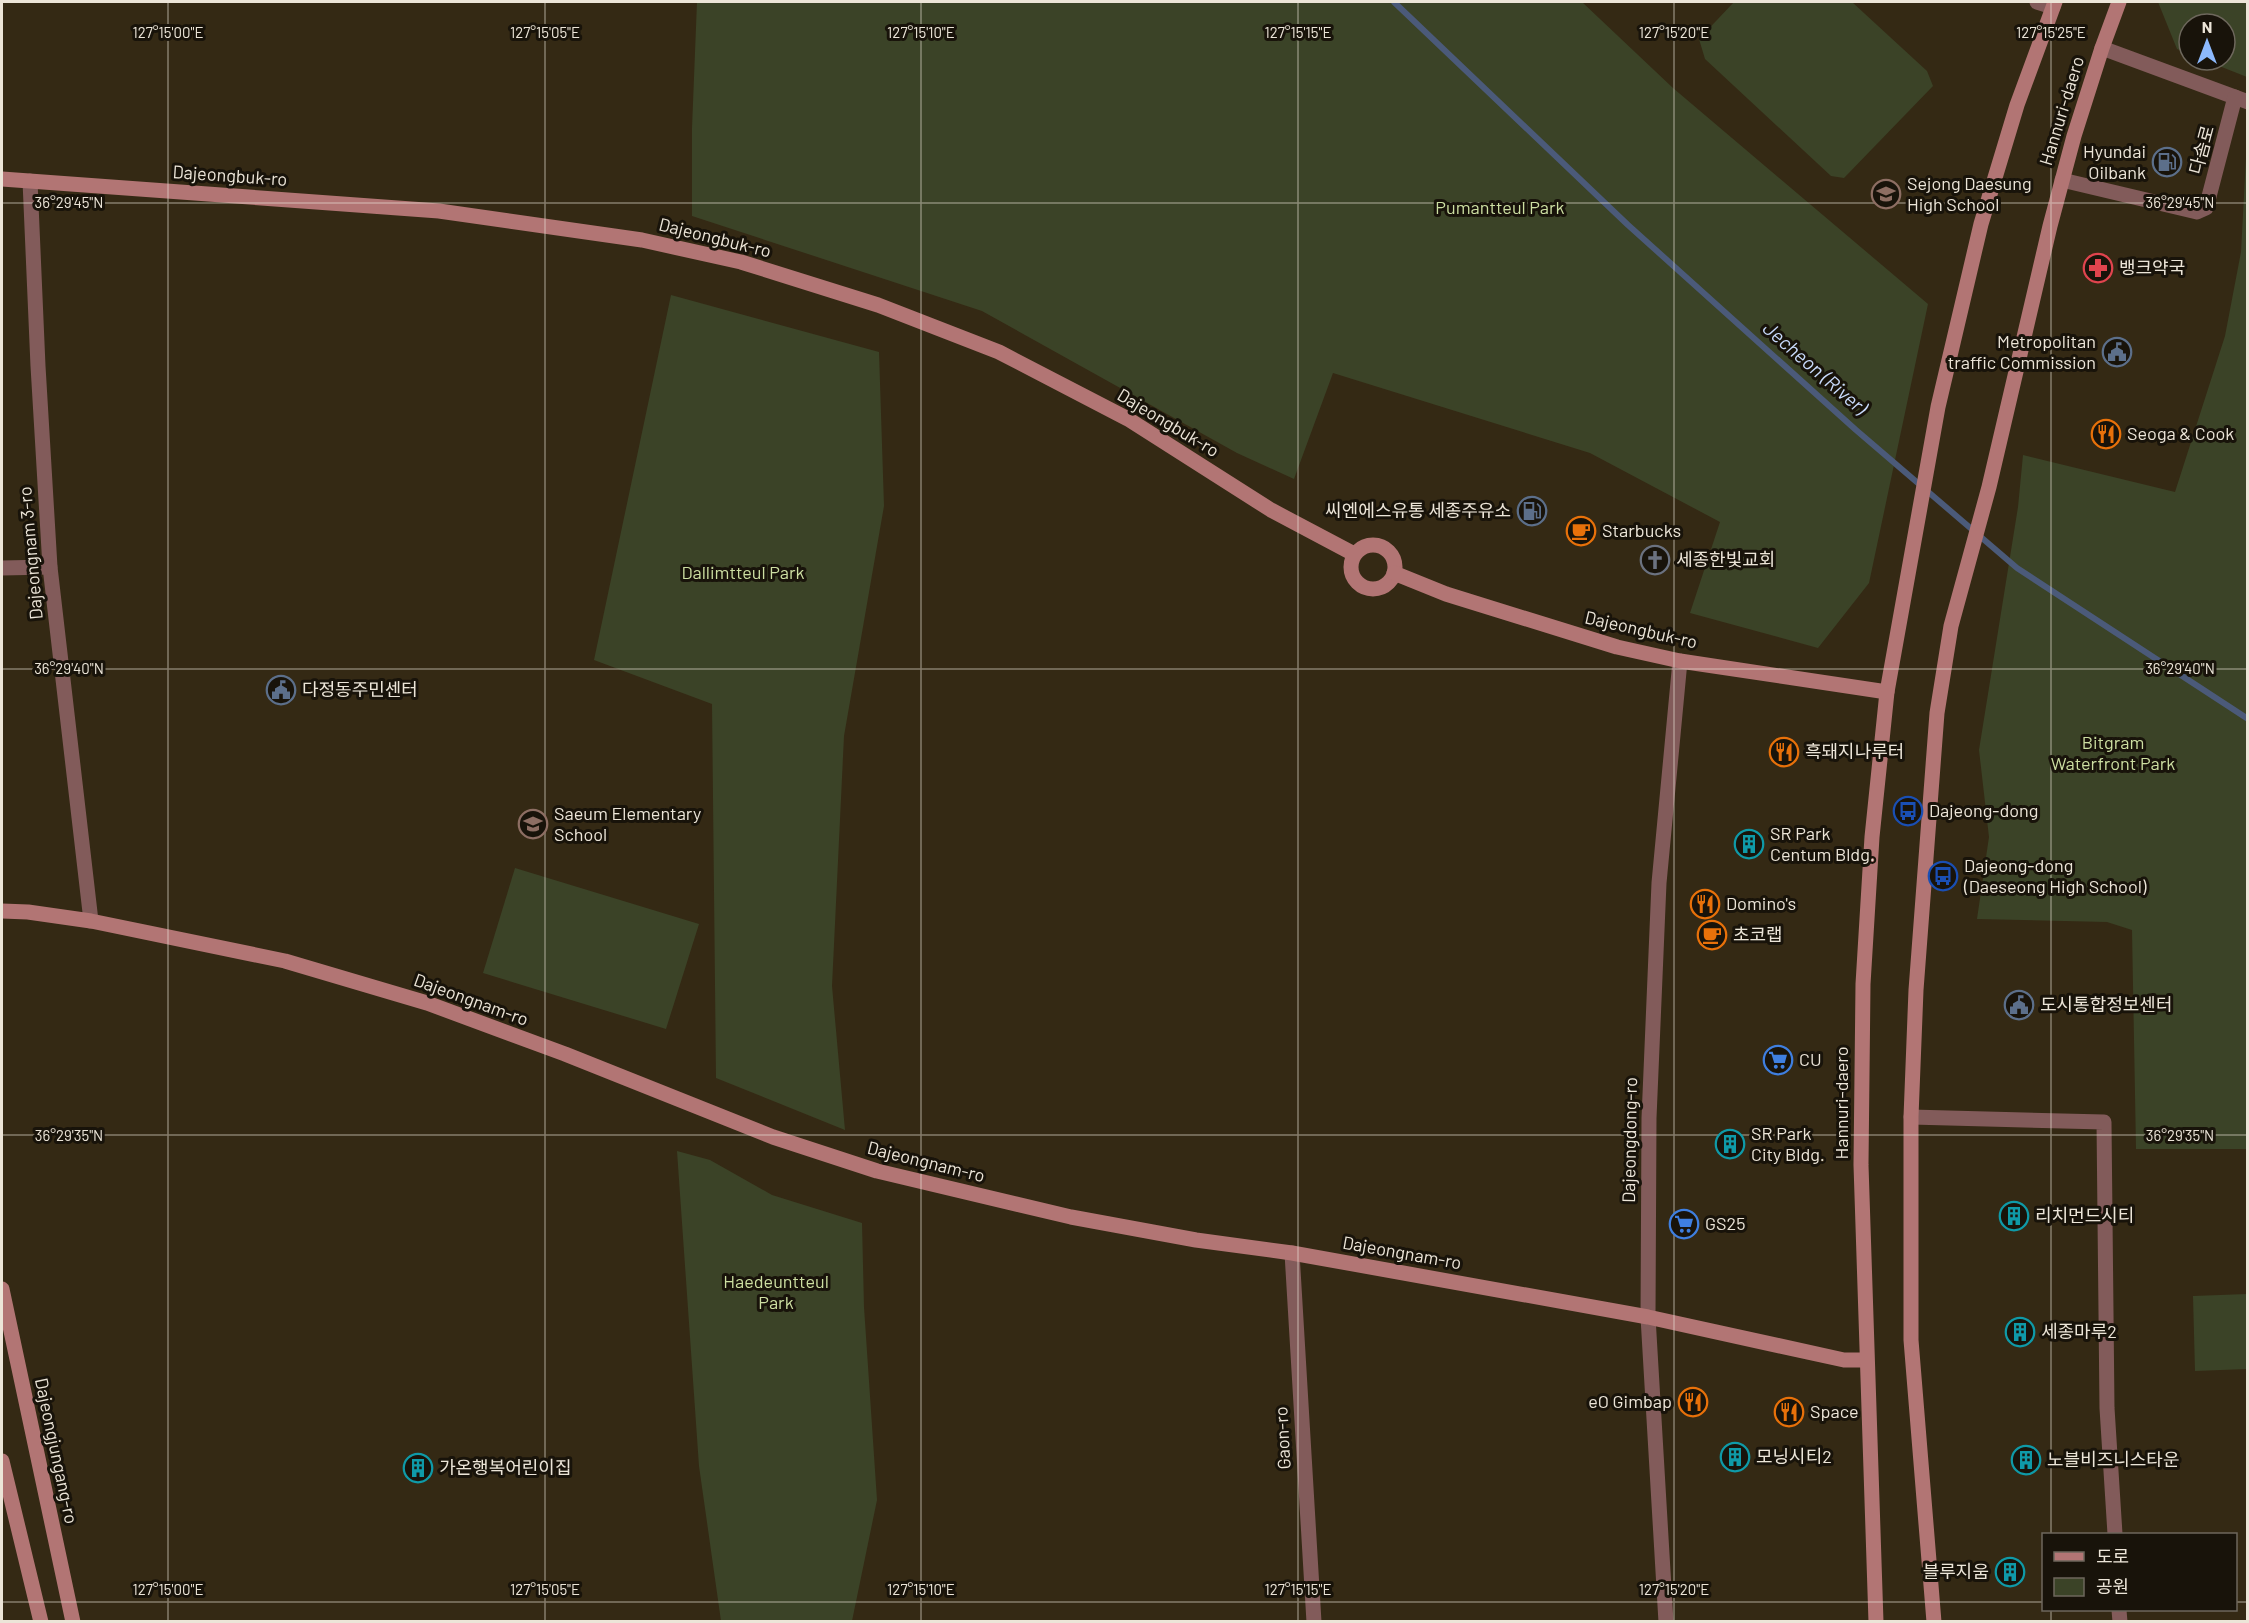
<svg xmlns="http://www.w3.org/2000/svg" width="2249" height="1623" font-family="Barlow,'Noto Sans KR',sans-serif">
<rect width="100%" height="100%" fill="#342914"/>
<!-- green -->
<g fill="#3b4327">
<polygon points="697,2 1582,2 1673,88 1928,304 1869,583 1818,648 1690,613 1720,522 1590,453 1333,373 1294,479 1237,453 982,311 692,216 692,128"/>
<polygon points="1734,2 1852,2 1927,71 1933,86 1844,178 1831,176 1705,59 1699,39"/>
<polygon points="2158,2 2247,2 2247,77 2204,60 2225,60 2225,24 2189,24 2189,54 2177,49"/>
<polygon points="2246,158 2247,1149 2136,1149 2132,930 2107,922 1977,919 1989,837 1979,750 2018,507 2023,455 2175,492 2225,336 2241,252"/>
<polygon points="671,295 879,352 884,506 844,736 832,986 845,1130 716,1078 712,704 594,660"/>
<polygon points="515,868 699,924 666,1029 483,973"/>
<polygon points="677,1151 710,1160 772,1195 862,1223 864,1307 877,1500 852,1621 721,1621 699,1466"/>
<polygon points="2247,1294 2247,1369 2195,1371 2193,1296"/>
</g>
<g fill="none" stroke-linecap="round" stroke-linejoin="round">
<!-- stream -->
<polyline stroke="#4b5a79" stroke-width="6" points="1394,2 1628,225 1856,430 2017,568 2248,719"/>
<!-- street -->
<g stroke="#825b5a" stroke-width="15">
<polyline points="2037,2 2053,7"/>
<polyline points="2102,48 2248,102"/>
<polyline points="2062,180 2197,212 2206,208 2235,97"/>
<polyline points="30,181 38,366 50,567 91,921"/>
<polyline points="2,568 50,567"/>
<polyline points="1911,1117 2104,1122 2107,1408 2115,1534"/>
<polyline points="1292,1253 1314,1622"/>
<polyline points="2119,1610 2120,1622"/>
<polyline points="1666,1622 1648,1317 1649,1118 1659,883 1680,661"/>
</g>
<!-- secondary -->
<g stroke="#b27574" stroke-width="15">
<polyline points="2,179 439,211 642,240 741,262 878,305 999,352 1128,419 1271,510 1354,554"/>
<circle cx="1373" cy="567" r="22"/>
<polyline points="1394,573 1446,594 1617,647 1680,661 1887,692"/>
<polyline points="2,911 28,912 91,921 285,961 427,1003 565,1054 773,1137 877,1171 1071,1217 1196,1240 1292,1253 1648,1317 1844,1360 1866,1360"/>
<polyline points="2,1289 73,1622"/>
<polyline points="2,1461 41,1622"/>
<polyline points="1876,1622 1861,1165 1863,984 1872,837 1887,692 1938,407 1981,224 2017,105 2055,2"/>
<polyline points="1934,1622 1911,1340 1911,1117 1916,990 1937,713 1951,626 1989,487 2050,226 2074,136 2102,48 2119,2"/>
</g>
</g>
<!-- ticks -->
<path fill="none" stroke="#ece5d8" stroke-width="1.5" stroke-opacity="0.45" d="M 168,2 L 168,1622M 545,2 L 545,1622M 921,2 L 921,1622M 1298,2 L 1298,1622M 1674,2 L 1674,1622M 2051,2 L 2051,1534M 2,203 L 2248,203M 2,669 L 2248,669M 2,1135 L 2248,1135M 2,1602 L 2044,1602M 2236,1602 L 2248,1602M 2051,1610 L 2051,1622"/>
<!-- icons -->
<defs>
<g id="fuel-ring" transform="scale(1.5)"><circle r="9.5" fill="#18130a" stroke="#5c6f8a" stroke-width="1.5"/><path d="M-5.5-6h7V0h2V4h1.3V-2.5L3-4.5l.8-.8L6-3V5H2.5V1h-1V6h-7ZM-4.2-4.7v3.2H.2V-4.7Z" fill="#5c6f8a"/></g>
<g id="school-ring" transform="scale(1.5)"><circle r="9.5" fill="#18130a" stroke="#8d6e63" stroke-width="1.5"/><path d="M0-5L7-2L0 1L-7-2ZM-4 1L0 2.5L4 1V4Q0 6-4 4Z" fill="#8d6e63"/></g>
<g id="pharmacy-ring" transform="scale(1.5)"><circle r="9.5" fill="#18130a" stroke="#e0444e" stroke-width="1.5"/><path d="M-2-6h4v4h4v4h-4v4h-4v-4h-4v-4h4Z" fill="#e0444e"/></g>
<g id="civic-ring" transform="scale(1.5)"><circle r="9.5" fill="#18130a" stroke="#5c6f8a" stroke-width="1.5"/><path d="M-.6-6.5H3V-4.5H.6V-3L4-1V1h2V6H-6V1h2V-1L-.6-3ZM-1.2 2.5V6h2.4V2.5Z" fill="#5c6f8a"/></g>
<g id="restaurant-ring" transform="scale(1.5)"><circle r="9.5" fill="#18130a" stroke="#e8710a" stroke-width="1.5"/><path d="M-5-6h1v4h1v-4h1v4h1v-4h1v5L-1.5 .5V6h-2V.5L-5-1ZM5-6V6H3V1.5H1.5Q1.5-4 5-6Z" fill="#e8710a"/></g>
<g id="cafe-ring" transform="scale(1.5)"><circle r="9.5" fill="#18130a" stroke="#e8710a" stroke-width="1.5"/><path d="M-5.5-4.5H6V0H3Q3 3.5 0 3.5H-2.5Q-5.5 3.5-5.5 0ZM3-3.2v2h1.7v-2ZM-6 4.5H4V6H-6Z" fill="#e8710a"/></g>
<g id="church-ring" transform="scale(1.5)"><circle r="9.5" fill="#18130a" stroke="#6b7280" stroke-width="1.5"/><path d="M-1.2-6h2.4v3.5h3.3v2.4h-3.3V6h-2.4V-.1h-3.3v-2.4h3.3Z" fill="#6b7280"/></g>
<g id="bus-ring" transform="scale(1.5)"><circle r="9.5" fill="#18130a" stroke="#1a4fb4" stroke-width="1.5"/><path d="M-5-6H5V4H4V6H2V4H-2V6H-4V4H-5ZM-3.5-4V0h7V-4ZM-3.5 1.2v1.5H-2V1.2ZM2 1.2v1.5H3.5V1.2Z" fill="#1a4fb4"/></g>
<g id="building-ring" transform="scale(1.5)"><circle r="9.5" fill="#18130a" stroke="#0f9aa8" stroke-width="1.5"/><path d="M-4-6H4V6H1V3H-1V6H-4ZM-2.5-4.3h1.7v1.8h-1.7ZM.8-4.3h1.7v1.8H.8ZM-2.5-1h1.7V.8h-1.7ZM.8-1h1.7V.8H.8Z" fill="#0f9aa8"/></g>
<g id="supermarket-ring" transform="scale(1.5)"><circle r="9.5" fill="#18130a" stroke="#3f7fe0" stroke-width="1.5"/><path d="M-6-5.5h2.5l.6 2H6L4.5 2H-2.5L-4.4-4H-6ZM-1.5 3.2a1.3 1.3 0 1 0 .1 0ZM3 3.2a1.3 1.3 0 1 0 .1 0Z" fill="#3f7fe0"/></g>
</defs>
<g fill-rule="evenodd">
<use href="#fuel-ring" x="2167" y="162"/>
<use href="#school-ring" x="1886" y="194"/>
<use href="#pharmacy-ring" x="2098" y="268"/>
<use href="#civic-ring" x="2117" y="352"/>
<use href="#restaurant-ring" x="2106" y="434"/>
<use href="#fuel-ring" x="1532" y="511"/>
<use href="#cafe-ring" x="1581" y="531"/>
<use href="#church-ring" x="1655" y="560"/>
<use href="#civic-ring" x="281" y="690"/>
<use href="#restaurant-ring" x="1784" y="752"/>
<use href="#bus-ring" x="1908" y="811"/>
<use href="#school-ring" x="533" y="824"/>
<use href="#building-ring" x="1749" y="844"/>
<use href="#bus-ring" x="1943" y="876"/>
<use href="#restaurant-ring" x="1705" y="904"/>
<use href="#cafe-ring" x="1712" y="935"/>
<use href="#civic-ring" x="2019" y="1005"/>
<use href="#supermarket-ring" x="1778" y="1060"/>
<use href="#building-ring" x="1730" y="1144"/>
<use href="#building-ring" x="2014" y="1216"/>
<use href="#supermarket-ring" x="1684" y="1224"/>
<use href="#building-ring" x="2020" y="1332"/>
<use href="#restaurant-ring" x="1693" y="1402"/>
<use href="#restaurant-ring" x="1789" y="1412"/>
<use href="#building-ring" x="1735" y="1457"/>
<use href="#building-ring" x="2026" y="1460"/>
<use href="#building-ring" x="418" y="1468"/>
<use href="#building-ring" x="2010" y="1572"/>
</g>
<g text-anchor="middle" stroke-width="6" stroke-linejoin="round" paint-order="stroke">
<!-- street labels -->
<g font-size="18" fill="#ece5d8" stroke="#18130a">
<text transform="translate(2062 111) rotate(-73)" y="6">Hannuri-daero</text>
<text transform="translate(2202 150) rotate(-75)" y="6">다솜로</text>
<text transform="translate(230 176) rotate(4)" y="6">Dajeongbuk-ro</text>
<text transform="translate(715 238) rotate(14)" y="6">Dajeongbuk-ro</text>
<text transform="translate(1168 423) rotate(31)" y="6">Dajeongbuk-ro</text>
<text transform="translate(31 553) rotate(-95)" y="6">Dajeongnam 3-ro</text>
<text transform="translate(1641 630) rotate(13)" y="6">Dajeongbuk-ro</text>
<text transform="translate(471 1000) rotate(20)" y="6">Dajeongnam-ro</text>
<text transform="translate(1842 1103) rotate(-90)" y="6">Hannuri-daero</text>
<text transform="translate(1630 1140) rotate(-89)" y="6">Dajeongdong-ro</text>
<text transform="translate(926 1162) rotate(14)" y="6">Dajeongnam-ro</text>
<text transform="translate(1402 1253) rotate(10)" y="6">Dajeongnam-ro</text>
<text transform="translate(1283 1438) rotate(-93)" y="6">Gaon-ro</text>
<text transform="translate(56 1451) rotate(78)" y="6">Dajeongjungang-ro</text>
</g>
<!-- poi labels -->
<g font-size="18" fill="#ece5d8" stroke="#18130a" text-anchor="start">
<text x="2146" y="158" text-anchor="end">Hyundai<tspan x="2146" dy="21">Oilbank</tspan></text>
<text x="1907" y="190">Sejong Daesung<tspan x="1907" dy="21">High School</tspan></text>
<text x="2119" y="274">뱅크약국</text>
<text x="2096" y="348" text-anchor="end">Metropolitan<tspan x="2096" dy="21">traffic Commission</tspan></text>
<text x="2127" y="440">Seoga &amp; Cook</text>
<text x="1511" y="517" text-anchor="end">씨엔에스유통 세종주유소</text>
<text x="1602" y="537">Starbucks</text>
<text x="1676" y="566">세종한빛교회</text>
<text x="302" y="696">다정동주민센터</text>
<text x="1805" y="758">흑돼지나루터</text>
<text x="1929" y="817">Dajeong-dong</text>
<text x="554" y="820">Saeum Elementary<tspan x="554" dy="21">School</tspan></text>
<text x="1770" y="840">SR Park<tspan x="1770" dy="21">Centum Bldg.</tspan></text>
<text x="1964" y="872">Dajeong-dong<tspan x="1964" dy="21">(Daeseong High School)</tspan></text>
<text x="1726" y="910">Domino's</text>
<text x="1733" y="941">초코랩</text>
<text x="2040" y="1011">도시통합정보센터</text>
<text x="1799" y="1066">CU</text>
<text x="1751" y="1140">SR Park<tspan x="1751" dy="21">City Bldg.</tspan></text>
<text x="2035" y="1222">리치먼드시티</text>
<text x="1705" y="1230">GS25</text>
<text x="2041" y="1338">세종마루2</text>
<text x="1672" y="1408" text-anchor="end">eO Gimbap</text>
<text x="1810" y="1418">Space</text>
<text x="1756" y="1463">모닝시티2</text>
<text x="2047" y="1466">노블비즈니스타운</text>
<text x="439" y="1474">가온행복어린이집</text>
<text x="1989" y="1578" text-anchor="end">블루지움</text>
</g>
<!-- park labels -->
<g font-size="18" fill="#cddfa2" stroke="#18130a">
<text x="1500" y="214">Pumantteul Park</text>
<text x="743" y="579">Dallimtteul Park</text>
<text x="2113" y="749">Bitgram<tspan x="2113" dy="21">Waterfront Park</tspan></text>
<text x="776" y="1288">Haedeuntteul<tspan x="776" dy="21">Park</tspan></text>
</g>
<!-- water labels -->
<g font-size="20" font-style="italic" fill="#c8dafb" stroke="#18130a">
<text transform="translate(1815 368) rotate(41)" y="7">Jecheon (River)</text>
</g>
</g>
<g font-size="15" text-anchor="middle" fill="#ece5d8" stroke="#18130a" stroke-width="6" stroke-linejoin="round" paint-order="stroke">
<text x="168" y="38">127°15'00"E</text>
<text x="545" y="38">127°15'05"E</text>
<text x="921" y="38">127°15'10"E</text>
<text x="1298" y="38">127°15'15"E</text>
<text x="1674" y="38">127°15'20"E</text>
<text x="2051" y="38">127°15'25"E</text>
<text x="69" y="208">36°29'45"N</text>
<text x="2180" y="208">36°29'45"N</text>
<text x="69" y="674">36°29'40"N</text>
<text x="2180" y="674">36°29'40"N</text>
<text x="69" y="1141">36°29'35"N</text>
<text x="2180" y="1141">36°29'35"N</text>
<text x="168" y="1595">127°15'00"E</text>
<text x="545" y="1595">127°15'05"E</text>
<text x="921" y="1595">127°15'10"E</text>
<text x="1298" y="1595">127°15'15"E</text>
<text x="1674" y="1595">127°15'20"E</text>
</g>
<!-- border -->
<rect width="2249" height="1623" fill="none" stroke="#ece5d8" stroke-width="6"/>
<!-- legend -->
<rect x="2042" y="1533" width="195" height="78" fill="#18130a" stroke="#6d675c" stroke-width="1.5"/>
<rect x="2054" y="1552" width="30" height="9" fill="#b27574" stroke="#6d675c" stroke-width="1.5"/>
<text x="2096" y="1563" font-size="18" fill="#ece5d8">도로</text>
<rect x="2054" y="1578" width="30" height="18" fill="#3b4327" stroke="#6d675c" stroke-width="1.5"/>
<text x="2096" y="1593" font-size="18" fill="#ece5d8">공원</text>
<!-- north arrow -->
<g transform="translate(2207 42)"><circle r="28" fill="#18130a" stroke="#6d675c" stroke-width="1.5"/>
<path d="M0-4.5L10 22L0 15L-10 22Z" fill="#8cb9fc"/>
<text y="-9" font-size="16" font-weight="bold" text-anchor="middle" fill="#ece5d8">N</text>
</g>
</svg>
